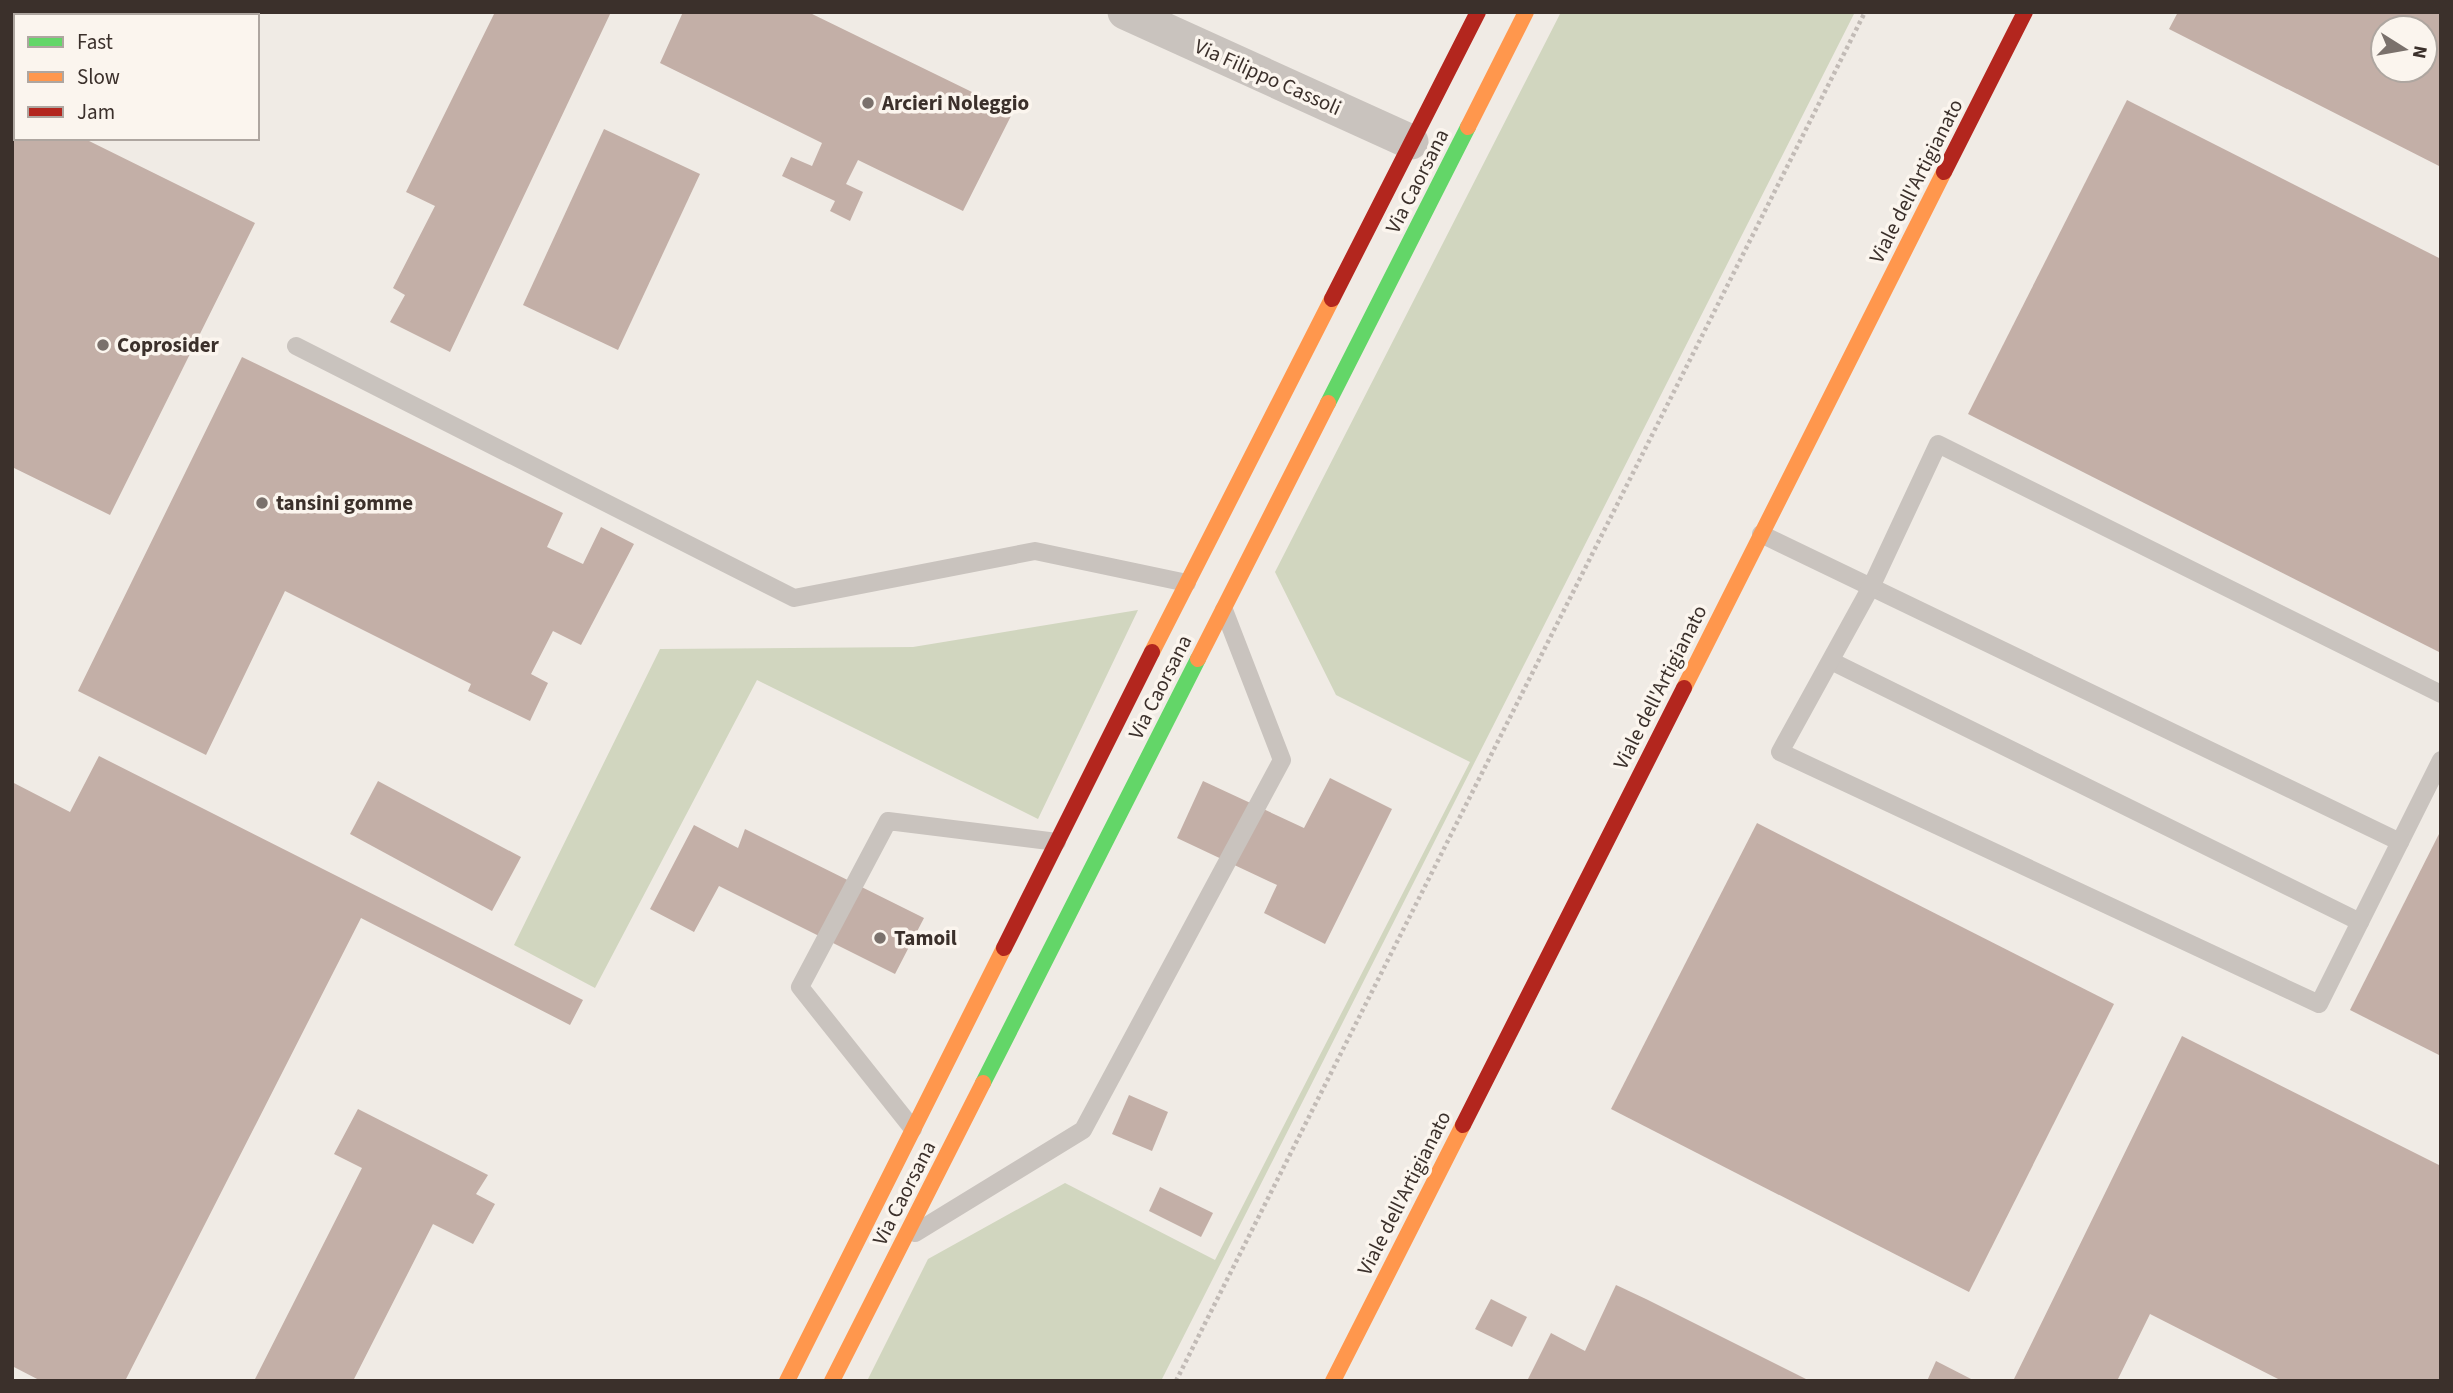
<svg xmlns="http://www.w3.org/2000/svg" width="2453" height="1393" font-family="'Source Sans 3',sans-serif">
<rect width="100%" height="100%" fill="#f0ebe5"/>
<!-- green -->
<g fill="#d1d6bf">
<polygon points="1561,12 1855,12 1161,1381 867,1381 928,1259 1065,1183 1215,1260 1470,762 1336,695 1275,572"/>
<polygon points="1138,610 1038,819 757,680 595,988 514,945 660,649 913,647"/>
</g>
<!-- building -->
<g fill="#c3afa7" fill-rule="evenodd">
<polygon points="495,12 611,12 450,352 390,322 405,295 393,288 435,206 406,192"/>
<polygon points="683,12 808,12 1013,112 963,211 858,160 846,184 863,192 850,221 830,211 835,201 782,176 791,157 812,166 822,143 660,63"/>
<path d="M 2178,12 L 2441,12 L 2441,167 L 2169,29 ZM 2383,28 L 2425,28 L 2425,70 L 2383,70 Z"/>
<polygon points="2127,100 2441,259 2441,653 1968,414"/>
<polygon points="12,103 16,105 16,138 83,138 255,223 110,515 12,467"/>
<polygon points="604,129 700,174 618,350 523,305"/>
<polygon points="242,357 563,513 547,547 583,564 601,527 634,544 581,645 553,631 531,674 548,683 530,721 468,691 471,684 285,591 206,755 78,691"/>
<polygon points="99,756 583,1000 570,1025 361,918 125,1381 41,1381 12,1366 12,782 70,812"/>
<polygon points="1330,778 1392,809 1325,944 1264,913 1277,885 1177,838 1203,781 1304,828"/>
<polygon points="378,781 521,857 492,911 350,834"/>
<polygon points="1757,823 2114,1004 1969,1292 1611,1109"/>
<polygon points="694,825 738,848 745,829 924,918 895,974 719,886 694,932 650,909"/>
<polygon points="2441,830 2441,1056 2350,1010"/>
<polygon points="2182,1036 2441,1166 2441,1381 2282,1381 2150,1314 2117,1381 2013,1381"/>
<polygon points="1129,1095 1168,1112 1152,1151 1112,1134"/>
<polygon points="358,1109 488,1175 476,1194 495,1204 473,1244 433,1224 353,1381 254,1381 362,1168 334,1154"/>
<polygon points="1160,1187 1213,1213 1201,1237 1149,1211"/>
<polygon points="1616,1285 1646,1299 1810,1381 1527,1381 1551,1333 1585,1351"/>
<polygon points="1491,1299 1527,1317 1512,1347 1475,1329"/>
<polygon points="1936,1361 1975,1381 1927,1381"/>
</g>
<g fill="none" stroke-linecap="round" stroke-linejoin="round">
<!-- path -->
<polyline stroke="#c2bbb6" stroke-width="4.5" stroke-dasharray="3.5 3.5" stroke-linecap="butt" points="1176,1381 1865,12"/>
<!-- lane -->
<g stroke="#c9c3be" stroke-width="18">
<polyline points="296,346 794,598 1035,551 1187,583"/>
<polyline points="1761,534 2400,842"/>
<polyline points="1831,661 2360,922"/>
<polyline points="2441,694 1938,444 1872,585 1780,752 2319,1004 2441,760"/>
<polyline points="913,1129 800,987 888,821 1057,842"/>
<polyline points="915,1233 1083,1130 1282,760 1224,610"/>
</g>
<!-- street -->
<polyline stroke="#c9c3be" stroke-width="35" points="1125,12 1411,142"/>
<!-- fast -->
<g stroke="#63d668" stroke-width="16">
<polyline points="1328,403 1468,127"/>
<polyline points="983,1083 1198,659"/>
</g>
<!-- slow -->
<g stroke="#ff974d" stroke-width="16">
<polyline points="1468,127 1526,12"/>
<polyline points="1152,652 1332,299"/>
<polyline points="1198,659 1328,403"/>
<polyline points="1684,688 1944,172"/>
<polyline points="787,1381 1004,948"/>
<polyline points="832,1381 983,1083"/>
<polyline points="1333,1381 1463,1125"/>
</g>
<!-- jam -->
<g stroke="#b3261e" stroke-width="16">
<polyline points="1944,172 2025,12"/>
<polyline points="1332,299 1478,12"/>
<polyline points="1004,948 1152,652"/>
<polyline points="1463,1125 1684,688"/>
</g>
</g>
<!-- markers -->
<g fill="#7a716c" stroke="#fbf5ee" stroke-width="2.5">
<circle cx="868" cy="103" r="7"/>
<circle cx="103" cy="345" r="7"/>
<circle cx="262" cy="503" r="7"/>
<circle cx="880" cy="938" r="7"/>
</g>
<g text-anchor="middle" stroke-width="7" stroke-linejoin="round" paint-order="stroke">
<!-- street labels -->
<g font-size="21" fill="#3b302b" stroke="#fbf5ee">
<text transform="translate(1268 77) rotate(24)" y="7">Via Filippo Cassoli</text>
<text transform="translate(1417 181) rotate(-63)" y="7">Via Caorsana</text>
<text transform="translate(1916 181) rotate(-63)" y="7">Viale dell'Artigianato</text>
<text transform="translate(1160 687) rotate(-63)" y="7">Via Caorsana</text>
<text transform="translate(1660 687) rotate(-63)" y="7">Viale dell'Artigianato</text>
<text transform="translate(904 1193) rotate(-63)" y="7">Via Caorsana</text>
<text transform="translate(1404 1193) rotate(-63)" y="7">Viale dell'Artigianato</text>
</g>
<!-- poi labels -->
<g font-size="21" font-weight="bold" fill="#3b302b" stroke="#fbf5ee" text-anchor="start">
<text x="882" y="110">Arcieri Noleggio</text>
<text x="117" y="352">Coprosider</text>
<text x="276" y="510">tansini gomme</text>
<text x="894" y="945">Tamoil</text>
</g>
</g>
<!-- border -->
<rect width="2453" height="1393" fill="none" stroke="#3b302b" stroke-width="28"/>
<!-- legend -->
<rect x="14" y="14" width="245" height="126" fill="#fbf5ee" stroke="#aea6a0" stroke-width="2"/>
<rect x="28" y="37" width="35" height="10" fill="#63d668" stroke="#aea6a0" stroke-width="2"/>
<text x="77" y="49" font-size="21" fill="#3b302b">Fast</text>
<rect x="28" y="72" width="35" height="10" fill="#ff974d" stroke="#aea6a0" stroke-width="2"/>
<text x="77" y="84" font-size="21" fill="#3b302b">Slow</text>
<rect x="28" y="107" width="35" height="10" fill="#b3261e" stroke="#aea6a0" stroke-width="2"/>
<text x="77" y="119" font-size="21" fill="#3b302b">Jam</text>
<!-- north arrow -->
<g transform="translate(2404 49) rotate(101)"><circle r="33" fill="#fbf5ee" stroke="#aea6a0" stroke-width="2"/>
<path d="M0-5L12 26L0 18L-12 26Z" fill="#7a716c"/>
<text y="-10" font-size="19" font-weight="bold" text-anchor="middle" fill="#3b302b">N</text>
</g>
</svg>
